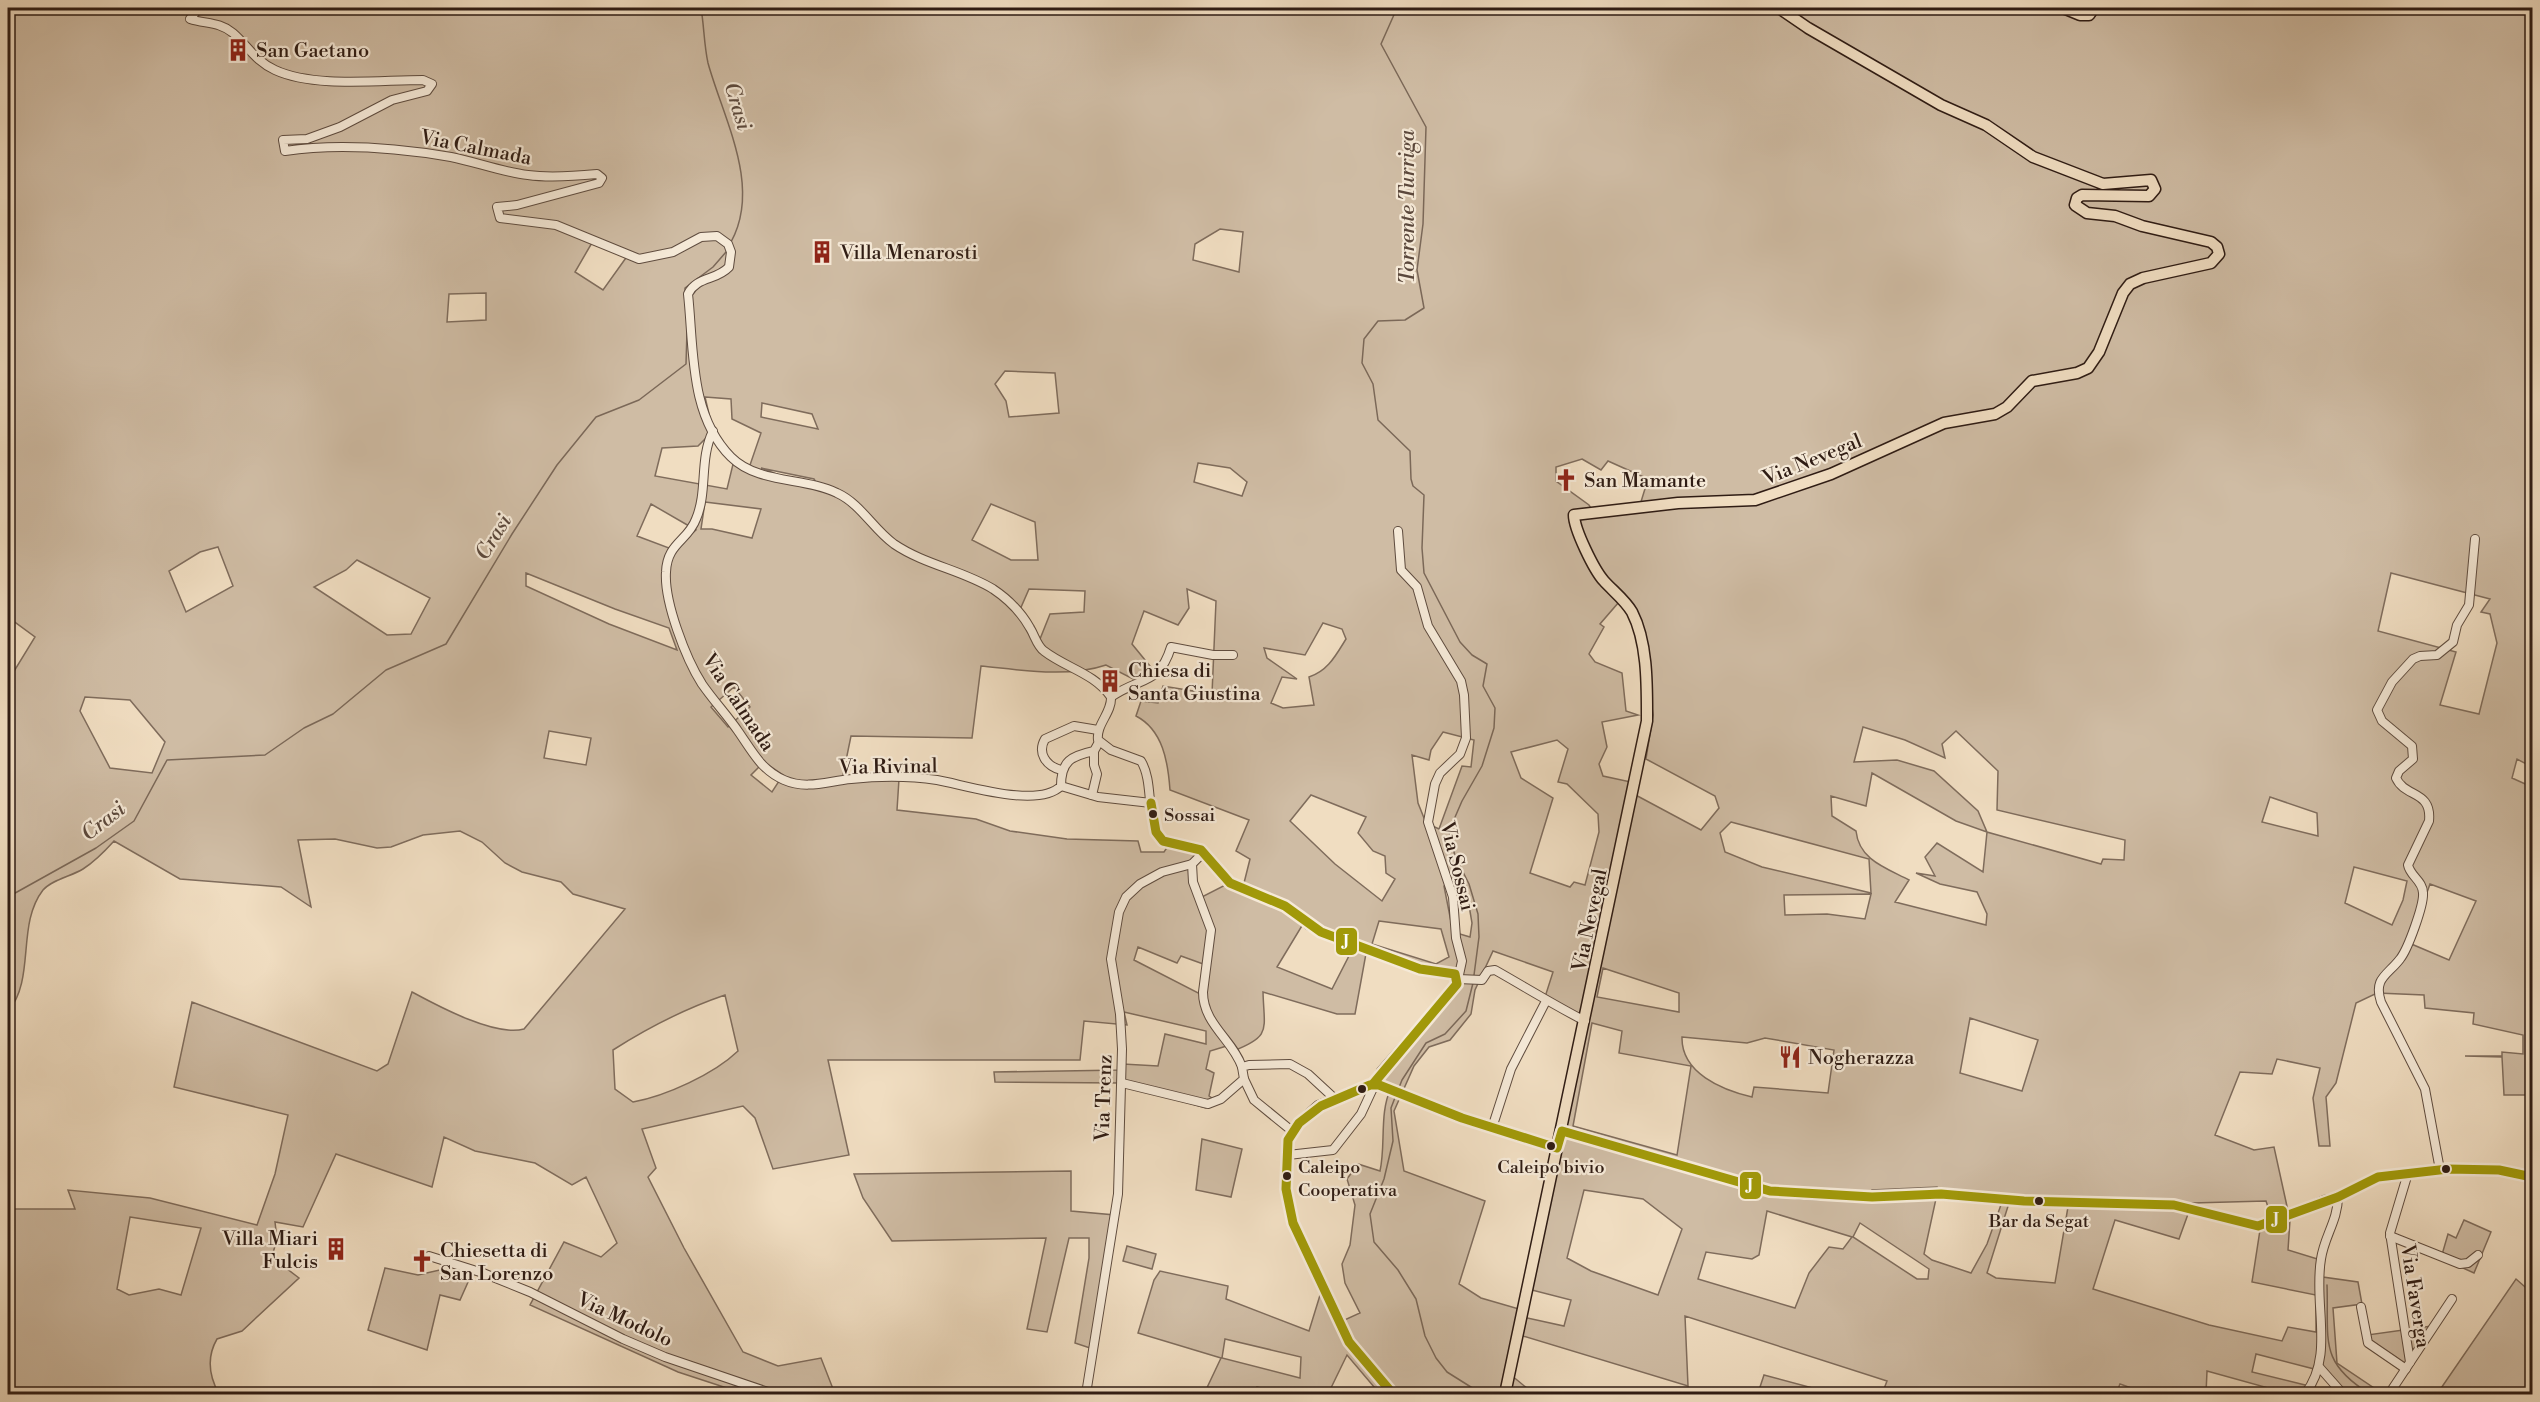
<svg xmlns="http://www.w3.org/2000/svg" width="2540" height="1402" font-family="'Libre Bodoni',serif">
<rect width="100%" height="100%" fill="#f0ddc1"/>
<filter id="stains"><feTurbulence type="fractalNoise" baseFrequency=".00333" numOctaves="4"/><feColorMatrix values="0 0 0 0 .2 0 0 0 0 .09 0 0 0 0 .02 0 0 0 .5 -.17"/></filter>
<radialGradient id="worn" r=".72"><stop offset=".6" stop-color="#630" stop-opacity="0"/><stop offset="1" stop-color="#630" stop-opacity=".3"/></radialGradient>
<!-- green -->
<g fill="#cfbca4" stroke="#7f6c5c" stroke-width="1.5" fill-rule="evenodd">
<path d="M 8,8 L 2532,8 L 2532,767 L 2517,759 L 2512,778 L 2532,787 L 2532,1095 L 2504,1095 L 2502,1057 L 2465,1056 L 2502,1056 L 2502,1052 L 2523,1054 L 2523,1035 L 2473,1024 L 2474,1013 L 2425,1008 L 2424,995 L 2377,993 L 2356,1003 L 2336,1083 L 2326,1097 L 2330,1146 L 2319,1146 L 2313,1098 L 2320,1068 L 2277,1059 L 2272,1074 L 2240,1072 L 2215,1135 L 2254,1150 L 2274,1147 L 2290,1220 L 2288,1250 L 2324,1261 L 2323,1277 L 2358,1282 L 2362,1304 L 2333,1308 L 2337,1363 L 2383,1394 L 2347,1394 L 2314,1369 L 2256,1354 L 2252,1372 L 2309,1386 L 2301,1394 L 2290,1394 L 2207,1371 L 2206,1394 L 2148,1394 L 2120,1384 L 2116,1394 L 1882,1394 L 1887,1381 L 1685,1316 L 1688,1386 L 1513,1333 L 1505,1370 L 1534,1394 L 1380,1394 L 1347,1355 L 1328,1394 L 1282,1394 L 1257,1387 L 1253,1394 L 1204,1394 L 1221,1358 L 1138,1333 L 1154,1280 L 1160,1271 L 1228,1286 L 1226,1299 L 1309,1331 L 1321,1292 L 1338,1323 L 1360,1313 L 1345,1283 L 1342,1264 L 1350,1245 L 1355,1205 L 1347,1179 L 1358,1164 L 1380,1171 C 1386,1144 1379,1113 1391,1088 L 1376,1083 L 1456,979 L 1367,948 L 1355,1014 L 1337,1014 L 1263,992 C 1264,1030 1272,1036 1233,1051 L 1230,1045 L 1210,1051 L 1206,1069 L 1214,1073 L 1209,1096 L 1212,1098 L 1206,1108 L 1122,1083 L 995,1082 L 994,1072 L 1122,1070 L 1123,1064 L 1158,1066 L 1165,1034 L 1206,1044 L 1206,1031 L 1124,1012 L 1127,1025 L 1084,1021 L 1080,1060 L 828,1060 L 849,1155 L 773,1169 L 755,1118 L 743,1106 L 642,1129 L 656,1168 L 648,1177 L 684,1248 L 743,1352 L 778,1366 L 821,1358 L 835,1394 L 745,1394 L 678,1372 L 530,1305 L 564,1242 L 601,1257 L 617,1243 L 586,1177 L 572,1185 L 535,1163 L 475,1151 L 444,1137 L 432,1187 L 336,1154 L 303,1227 L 275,1222 L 277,1239 L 273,1253 L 278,1262 L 299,1278 L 242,1331 L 217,1339 C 206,1358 209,1376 219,1394 L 8,1394 L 8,1209 L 75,1209 L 68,1190 L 150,1198 L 257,1225 L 275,1174 L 288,1115 L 174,1087 L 192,1002 L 377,1071 L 388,1064 L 412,992 C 438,1006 495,1037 524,1029 L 625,909 L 573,894 L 561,882 L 522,872 L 505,863 L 482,842 L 460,831 L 423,835 L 391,847 L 377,848 L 335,839 L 298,840 L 311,907 L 281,887 L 180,879 L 114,841 C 105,851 94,862 83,869 C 72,876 51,880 43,890 C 16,925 36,978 8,1012 L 8,681 L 35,637 L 8,617 ZM 1220,229 L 1243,232 L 1239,272 L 1193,260 L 1195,244 ZM 593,241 L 628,255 L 603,290 L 575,272 ZM 486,293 L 486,320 L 447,322 L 449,294 ZM 1005,371 L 1055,373 L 1059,413 L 1009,417 L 1006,401 L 995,384 ZM 705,397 L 731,399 L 732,419 L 761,433 L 749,468 L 734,460 L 727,489 L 655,476 L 662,448 L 698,446 L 713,431 ZM 762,403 L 812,414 L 818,429 L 761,417 ZM 1582,459 L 1601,470 L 1608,461 L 1648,479 L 1640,505 L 1592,510 L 1589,505 L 1556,481 L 1556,467 ZM 1198,463 L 1230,468 L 1247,482 L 1242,496 L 1194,482 ZM 761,468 L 814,479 L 821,491 L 820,491 ZM 705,502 L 761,509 L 752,538 L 712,529 L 701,529 ZM 651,504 L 696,530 L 674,550 L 637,536 ZM 991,504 L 1035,522 L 1038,560 L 1011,560 L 972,540 ZM 218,547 L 233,586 L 186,612 L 169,571 L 200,552 ZM 357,560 L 430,598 L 411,634 L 387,635 L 314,587 L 346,570 ZM 526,573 L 615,609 L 669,628 L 677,650 L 609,624 L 526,586 ZM 2391,573 L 2490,599 L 2481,612 L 2490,614 L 2497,643 L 2479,714 L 2440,705 L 2456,652 L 2378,631 ZM 1029,589 L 1085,591 L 1084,612 L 1050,614 L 1040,639 L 1019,612 ZM 1187,589 L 1216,601 L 1212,694 L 1163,686 L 1158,703 L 1141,701 L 1136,716 C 1163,730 1168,762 1170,790 L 1249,820 L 1236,851 L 1250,859 L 1243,887 L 1233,881 L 1202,897 L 1195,878 L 1193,860 L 1204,854 L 1168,846 L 1164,852 L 1141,852 L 1138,841 L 1067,839 L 1010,831 L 976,819 L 897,810 L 899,779 L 842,780 L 851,736 L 972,738 L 981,666 C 1021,670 1068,678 1106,665 L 1133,679 L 1154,671 L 1132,644 L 1144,611 L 1178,625 L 1189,608 ZM 1619,602 L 1638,623 L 1646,660 L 1653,715 L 1646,759 L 1715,796 L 1719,808 L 1701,830 L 1630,792 L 1631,782 L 1603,776 L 1599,764 L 1607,747 L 1602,722 L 1638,715 L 1626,711 L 1622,673 L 1595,662 L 1589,654 L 1604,627 L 1600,624 ZM 1323,623 L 1342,629 L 1346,639 C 1336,655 1328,671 1309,677 L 1314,705 L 1283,708 L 1271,703 L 1282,677 L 1297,679 L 1267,658 L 1264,648 L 1305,655 ZM 734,687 L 750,707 L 728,727 L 711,707 ZM 85,697 L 130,700 L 165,742 L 152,773 L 110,768 L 80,711 ZM 1863,727 L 1905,740 L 1945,758 L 1942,744 L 1956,731 L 1998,771 L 1997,810 L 2125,840 L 2124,860 L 2103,859 L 2101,864 L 1987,832 L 1978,811 L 1934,771 L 1897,760 L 1854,762 ZM 549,731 L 591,738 L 586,765 L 544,758 ZM 1443,732 L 1474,740 L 1471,767 L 1462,766 L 1439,829 L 1426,823 L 1418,803 L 1412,755 L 1429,760 L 1431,750 ZM 1557,740 L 1568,749 L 1558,782 L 1567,784 L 1598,814 L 1599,832 L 1585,885 L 1574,882 L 1570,887 L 1530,873 L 1553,798 L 1521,778 L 1511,752 ZM 764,762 L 783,775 L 772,792 L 751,775 ZM 1872,773 L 1956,821 L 1987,832 L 1983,872 L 1937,843 L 1925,857 L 1935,876 L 1916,873 L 1940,884 L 1977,892 L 1987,914 L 1986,925 L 1895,902 L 1909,880 C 1886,868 1859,860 1856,831 L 1832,816 L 1831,796 L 1866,806 ZM 1311,795 L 1366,817 L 1358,833 L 1373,851 L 1385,856 L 1386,873 L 1395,879 L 1382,901 L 1335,864 L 1290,821 ZM 2270,797 L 2317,813 L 2318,836 L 2262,822 ZM 1731,822 L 1869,859 L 1871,893 L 1762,867 L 1725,852 L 1720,833 ZM 2354,867 L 2407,881 L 2403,900 L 2392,925 L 2345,903 ZM 1465,882 L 1472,923 L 1470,937 L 1453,932 L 1444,886 ZM 2430,884 L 2476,901 L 2449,960 L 2409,943 ZM 1871,894 L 1865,919 L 1827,914 L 1785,915 L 1784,895 ZM 1306,919 L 1355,944 L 1332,989 L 1277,967 ZM 1379,921 L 1441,929 L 1449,957 L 1436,964 L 1372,944 ZM 1138,947 L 1177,963 L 1181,956 L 1206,965 L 1200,994 L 1134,960 ZM 1493,951 L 1553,972 L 1545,997 L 1582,1015 L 1524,1288 L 1571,1300 L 1564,1326 L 1518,1316 L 1519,1309 L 1481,1298 L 1459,1284 L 1485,1201 L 1404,1171 L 1394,1111 L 1414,1066 L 1429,1047 L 1450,1040 L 1471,1014 L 1475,990 ZM 1603,968 L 1679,993 L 1679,1012 L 1597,997 ZM 725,995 L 738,1051 C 714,1074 666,1096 633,1102 L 615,1089 L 613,1050 C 649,1027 684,1009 725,995 ZM 1970,1018 L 2038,1040 L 2022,1091 L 1960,1073 ZM 1592,1023 L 1622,1031 L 1619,1053 L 1691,1066 L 1677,1155 L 1573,1126 ZM 1682,1037 L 1747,1043 L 1765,1038 L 1834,1050 L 1828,1093 L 1754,1087 L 1752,1097 C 1722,1090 1681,1073 1682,1037 ZM 1937,1187 L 1937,1193 L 1872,1197 L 1872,1190 ZM 1584,1190 L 1643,1199 L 1682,1229 L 1658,1295 L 1591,1271 L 1567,1258 ZM 1937,1194 L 2002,1202 L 1987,1244 L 1971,1273 L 1932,1260 L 1924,1254 ZM 2266,1201 L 2274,1225 L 2260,1230 L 2252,1282 L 2316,1295 L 2316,1332 L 2288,1327 L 2282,1341 L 2209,1325 L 2093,1289 L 2115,1220 L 2179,1239 L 2192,1203 ZM 2009,1203 L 2068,1207 L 2055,1283 L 1996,1278 L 1987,1273 ZM 1767,1211 L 1852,1237 L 1843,1249 L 1829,1247 L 1809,1273 L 1795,1308 L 1698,1279 L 1706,1252 L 1752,1259 L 1759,1255 ZM 130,1217 L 201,1228 L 181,1295 L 159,1289 L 129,1295 L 117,1289 ZM 1860,1223 L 1929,1269 L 1928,1279 L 1917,1279 L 1853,1237 ZM 1225,1339 L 1301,1357 L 1300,1378 L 1222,1358 Z"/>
<polygon points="1202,1139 1242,1149 1231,1197 1196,1190"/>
<polygon points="1071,1171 1071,1211 1115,1215 1093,1349 1075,1343 1089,1258 1089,1238 1069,1238 1047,1332 1027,1329 1046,1238 892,1241 863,1198 854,1174"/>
<polygon points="2464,1220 2491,1232 2474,1273 2441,1258 2448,1234 2456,1238"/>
<polygon points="1127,1246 1156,1254 1152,1269 1123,1261"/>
<polygon points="385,1268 418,1275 444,1269 469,1280 460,1300 440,1295 427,1350 368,1330"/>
<polygon points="2516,1279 2532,1293 2532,1394 2437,1394"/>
<polygon points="2432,1326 2404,1368 2370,1344 2367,1335"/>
<polygon points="1764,1375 1835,1394 1775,1394 1759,1390"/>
</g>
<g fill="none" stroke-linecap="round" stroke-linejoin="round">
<!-- stream -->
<g stroke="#7b6858" stroke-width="1.5">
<path d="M 701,8 C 704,25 704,45 708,63 C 723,118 762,186 731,242"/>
<polyline points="1397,8 1381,44 1426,127 1423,224 1417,270 1424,308 1405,320 1378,321 1364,339 1362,363 1373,384 1378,420 1410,451 1411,479 1413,486 1424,495 1422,548 1424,573 1460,642 1472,655 1487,664 1483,686 1495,708 1494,728 1482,766 1462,801 1449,831 1455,856 1469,884 1478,914 1479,937 1474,975"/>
<polyline points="685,291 685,288 713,267 726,252"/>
<polyline points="8,897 96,848 134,821 167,760 265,755 304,728 333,714 386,670 446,644 512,534 557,465 596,417 639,400 686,364 687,331"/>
<polyline points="1398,1090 1402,1080 1426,1043 1445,1034 1466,1011 1473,983"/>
<polyline points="1396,1095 1391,1108 1393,1141 1384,1179 1370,1214 1374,1242 1398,1270 1416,1299 1425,1336 1436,1358 1447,1372 1482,1394"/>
<path d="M 2327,1285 C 2329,1340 2318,1362 2370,1394"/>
</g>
<!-- minor casing -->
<g stroke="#5f4c3f" stroke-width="10">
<g id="minor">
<path d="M 199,8 L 190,19 C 206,24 220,22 233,33 C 248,46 255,61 275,70 C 314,88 379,80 423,80 L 432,84 L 427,91 L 392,100 L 340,127 L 307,139 L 283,140 L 285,151 C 340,143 397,148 451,157 C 476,162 502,172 528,175 C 549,178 576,176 597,174 L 602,178 L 599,183 L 517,205 L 497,207 L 500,218 L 556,225 L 639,259 L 673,252 L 701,237 L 717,236 L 728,244 L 731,252 L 729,267 C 716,281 697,276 688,294 C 694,348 689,415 731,457 C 758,484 805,477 837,493 C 861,504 873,529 894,544 C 925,565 962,570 993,589 C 1008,599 1021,612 1030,628 C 1035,636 1037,646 1044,651 C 1066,668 1094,673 1111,697 C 1112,713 1096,724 1098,740 L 1111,750 L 1141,761 C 1155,784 1144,821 1163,841 L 1201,850 L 1230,883 L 1285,906 L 1308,925 L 1321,932 L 1420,969 L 1453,973 L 1458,979"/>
<path d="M 713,431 C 699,459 708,491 696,519 C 688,541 667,543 666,572 C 664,602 686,659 702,684 C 713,700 727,715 738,731 C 752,751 761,770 784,780 C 807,790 828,781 851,779 C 878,776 911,776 937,780 C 966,785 1038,809 1061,786 C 1061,761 1071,756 1094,751 L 1099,742"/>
<path d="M 1111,697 C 1141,676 1159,686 1171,647 L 1213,655 L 1233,655"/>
<path d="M 1061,770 C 1046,766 1037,753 1045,739 L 1074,726 L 1098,730"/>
<polyline points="1061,786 1098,797 1151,803"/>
<polyline points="1092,795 1097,774 1094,765 1094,751"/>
<path d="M 1192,864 L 1193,882 L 1211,930 L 1203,992 C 1203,1024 1233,1040 1242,1067"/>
<path d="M 1458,979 L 1482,980 L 1488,971 L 1495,970 C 1525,987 1554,1005 1585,1021"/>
<polyline points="1244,1079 1254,1100 1292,1131"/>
<polyline points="1122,1083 1208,1104 1221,1099 1244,1079 1242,1067 1249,1065 1290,1064 1308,1074 1334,1098"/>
<polyline points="1492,1128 1511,1069 1546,1001"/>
<polyline points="1562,1131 1770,1191 1804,1195 1872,1197 1941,1194 2024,1201 2174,1205 2258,1226 2277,1221 2324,1200 2338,1197 2378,1177 2448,1169 2499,1170 2532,1177"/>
<polyline points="1288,1155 1333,1150 1361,1114 1381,1071 1457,984 1462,961 1456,938 1453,897 1428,822 1435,784 1440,773 1460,754 1466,738 1464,695 1461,681 1428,626 1417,587 1401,570 1398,531"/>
<path d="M 2440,1170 L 2425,1089 L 2381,1002 C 2373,978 2388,975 2400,959 C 2408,949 2424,905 2423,893 C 2423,881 2410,876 2408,865 L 2429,821 C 2432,790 2405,798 2396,778 L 2399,771 L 2413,759 L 2412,746 L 2382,721 L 2377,710 L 2392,682 L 2413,659 L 2420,656 L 2437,655 L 2453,642 L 2457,625 L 2469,605 L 2475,539"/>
<polyline points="2408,1173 2390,1233 2410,1362"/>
<polyline points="2390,1236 2460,1264 2468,1263 2478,1255"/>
<polyline points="429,1256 483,1273 530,1292 623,1339 665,1357 774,1394"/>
<polyline points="2361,1307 2368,1343 2406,1369"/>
<polyline points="2320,1368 2343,1394"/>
<polyline points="1086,1394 1118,1194 1122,1049 1120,1014 1111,959 1119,912 1126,897 1140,884 1162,872 1192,864 1204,852"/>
<polyline points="1393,1394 1349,1342 1339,1322 1293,1223 1286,1189 1288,1140 1299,1122 1318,1105 1376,1084 1462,1118 1557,1148"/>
<path d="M 2305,1394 C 2335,1356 2313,1304 2321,1259 C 2324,1237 2338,1220 2338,1197"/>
<polyline points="2389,1394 2452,1299"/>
</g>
</g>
<!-- major casing -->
<g stroke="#2f1c14" stroke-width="13">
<g id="major">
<polyline points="2063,8 2080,15 2089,15 2094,8"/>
<path d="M 1505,1394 L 1647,721 C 1647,687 1648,643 1632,612 C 1625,600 1613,591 1604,581 C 1594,570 1574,529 1574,515 L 1678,503 L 1755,500 L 1831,474 L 1944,423 L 1995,414 L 2007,407 L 2032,381 L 2077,373 L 2088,368 L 2099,352 L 2123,293 L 2130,284 L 2143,278 L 2211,263 L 2219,254 L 2217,247 L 2211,242 L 2142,226 L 2115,216 L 2087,213 L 2075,205 L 2077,198 L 2082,195 L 2149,196 L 2155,189 L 2151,180 L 2103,184 L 2033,157 L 1986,125 L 1941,105 L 1808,28 L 1779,8"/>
</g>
</g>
<!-- minor -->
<use href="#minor" stroke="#f5e9d7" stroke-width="8"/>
<!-- major -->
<use href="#major" stroke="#f0ddc1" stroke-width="10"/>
<!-- bus-1 casing -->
<g stroke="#f5e9d7" stroke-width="14">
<g id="bus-1">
<polyline points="1151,803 1156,832 1163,841 1201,850 1230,883 1285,906 1321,932 1420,969 1455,974 1457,984 1373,1084"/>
<polyline points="1393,1394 1349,1342 1293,1223 1286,1189 1288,1140 1299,1123 1321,1106 1370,1085 1379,1085 1462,1118 1557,1148 1562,1131 1770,1191 1872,1197 1941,1194 2024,1201 2174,1205 2258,1226 2338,1197 2378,1177 2448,1169 2499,1170 2532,1177"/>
</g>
</g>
<!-- bus-1 -->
<use href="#bus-1" stroke="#a19909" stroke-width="9"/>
</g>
<!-- icons -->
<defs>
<g id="building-bare" transform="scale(1.8)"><path d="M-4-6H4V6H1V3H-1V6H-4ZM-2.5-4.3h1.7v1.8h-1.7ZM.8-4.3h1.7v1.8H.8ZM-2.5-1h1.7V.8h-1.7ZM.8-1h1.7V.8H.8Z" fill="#8f2418" stroke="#f5e9d7" stroke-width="2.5" paint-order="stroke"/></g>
<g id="church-bare" transform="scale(1.8)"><path d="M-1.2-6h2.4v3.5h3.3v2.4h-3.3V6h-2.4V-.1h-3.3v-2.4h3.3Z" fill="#8f2418" stroke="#f5e9d7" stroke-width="2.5" paint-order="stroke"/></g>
<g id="restaurant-bare" transform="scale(1.8)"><path d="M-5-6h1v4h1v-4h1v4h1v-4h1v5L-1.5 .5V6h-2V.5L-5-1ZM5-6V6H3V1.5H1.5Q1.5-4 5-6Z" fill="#8f2418" stroke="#f5e9d7" stroke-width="2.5" paint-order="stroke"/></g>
</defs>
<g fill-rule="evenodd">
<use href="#building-bare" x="238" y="50"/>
<use href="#building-bare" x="822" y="252"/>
<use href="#church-bare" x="1566" y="480"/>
<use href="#building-bare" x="1110" y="681"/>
<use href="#restaurant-bare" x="1790" y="1057"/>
<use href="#building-bare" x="336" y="1249"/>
<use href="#church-bare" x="422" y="1261"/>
</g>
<!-- markers -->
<g fill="#2f1c14" stroke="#f5e9d7" stroke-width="2">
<circle cx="1153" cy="814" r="5"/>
<circle cx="1362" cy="1089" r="5"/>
<circle cx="1551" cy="1146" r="5"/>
<circle cx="2446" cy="1169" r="5"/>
<circle cx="1287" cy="1176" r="5"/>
<circle cx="2039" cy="1201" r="5"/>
</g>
<g text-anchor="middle" stroke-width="4.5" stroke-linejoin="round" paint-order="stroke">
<!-- bus labels -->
<g font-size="18" fill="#2f1c14" stroke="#f5e9d7" text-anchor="start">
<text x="1164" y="821">Sossai</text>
<text x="1298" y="1173">Caleipo<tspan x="1298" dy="23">Cooperativa</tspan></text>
<text x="1551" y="1173" text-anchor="middle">Caleipo bivio</text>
<text x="2039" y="1227" text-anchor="middle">Bar da Segat</text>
</g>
<!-- poi labels -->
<g font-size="20" fill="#2f1c14" stroke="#f5e9d7" text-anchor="start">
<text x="256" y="57">San Gaetano</text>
<text x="840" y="259">Villa Menarosti</text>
<text x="1584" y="487">San Mamante</text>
<text x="1128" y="677">Chiesa di<tspan x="1128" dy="23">Santa Giustina</tspan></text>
<text x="1808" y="1064">Nogherazza</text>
<text x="318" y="1245" text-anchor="end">Villa Miari<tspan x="318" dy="23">Fulcis</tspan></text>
<text x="440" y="1257">Chiesetta di<tspan x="440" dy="23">San Lorenzo</tspan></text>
</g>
<!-- street labels -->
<g font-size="20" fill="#2f1c14" stroke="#f5e9d7">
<text transform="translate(476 147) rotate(11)" y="7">Via Calmada</text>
<text transform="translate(1812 459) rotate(-22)" y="7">Via Nevegal</text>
<text transform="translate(739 702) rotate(56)" y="7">Via Calmada</text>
<text transform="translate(888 766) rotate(-1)" y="7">Via Rivinal</text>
<text transform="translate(1458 866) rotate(76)" y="7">Via Sossai</text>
<text transform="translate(1589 920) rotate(-78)" y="7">Via Nevegal</text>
<text transform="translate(1103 1098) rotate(-88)" y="7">Via Trenz</text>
<text transform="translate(2416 1296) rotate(81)" y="7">Via Faverga</text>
<text transform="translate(625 1319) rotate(25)" y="7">Via Modolo</text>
</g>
<!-- water labels -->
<g font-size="21" font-style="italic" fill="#5b483c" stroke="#f5e9d7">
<text transform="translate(738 106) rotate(73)" y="7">Crasi</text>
<text transform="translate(1407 207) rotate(-90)" y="7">Torrente Turriga</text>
<text transform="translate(493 537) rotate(-58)" y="7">Crasi</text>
<text transform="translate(103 821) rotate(-38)" y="7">Crasi</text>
</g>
</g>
<g stroke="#f5e9d7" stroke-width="2">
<rect x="1335" y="927" width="23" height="29" rx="6" fill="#a19909"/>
<rect x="1739" y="1171" width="23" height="29" rx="6" fill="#a19909"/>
<rect x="2265" y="1205" width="23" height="29" rx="6" fill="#a19909"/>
</g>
<g font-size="16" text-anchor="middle" font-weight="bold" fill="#fff">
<text x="1346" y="947">J</text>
<text x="1750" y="1191">J</text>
<text x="2276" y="1225">J</text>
</g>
<!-- margin -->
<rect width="2540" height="1402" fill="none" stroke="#f0ddc1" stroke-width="30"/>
<rect x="9" y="9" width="2522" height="1384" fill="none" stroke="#2f1c14" stroke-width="3"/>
<rect x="15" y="15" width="2510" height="1372" fill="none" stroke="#2f1c14" stroke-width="1.5"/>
<rect width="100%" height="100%" filter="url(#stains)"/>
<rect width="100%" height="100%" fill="url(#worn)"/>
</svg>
